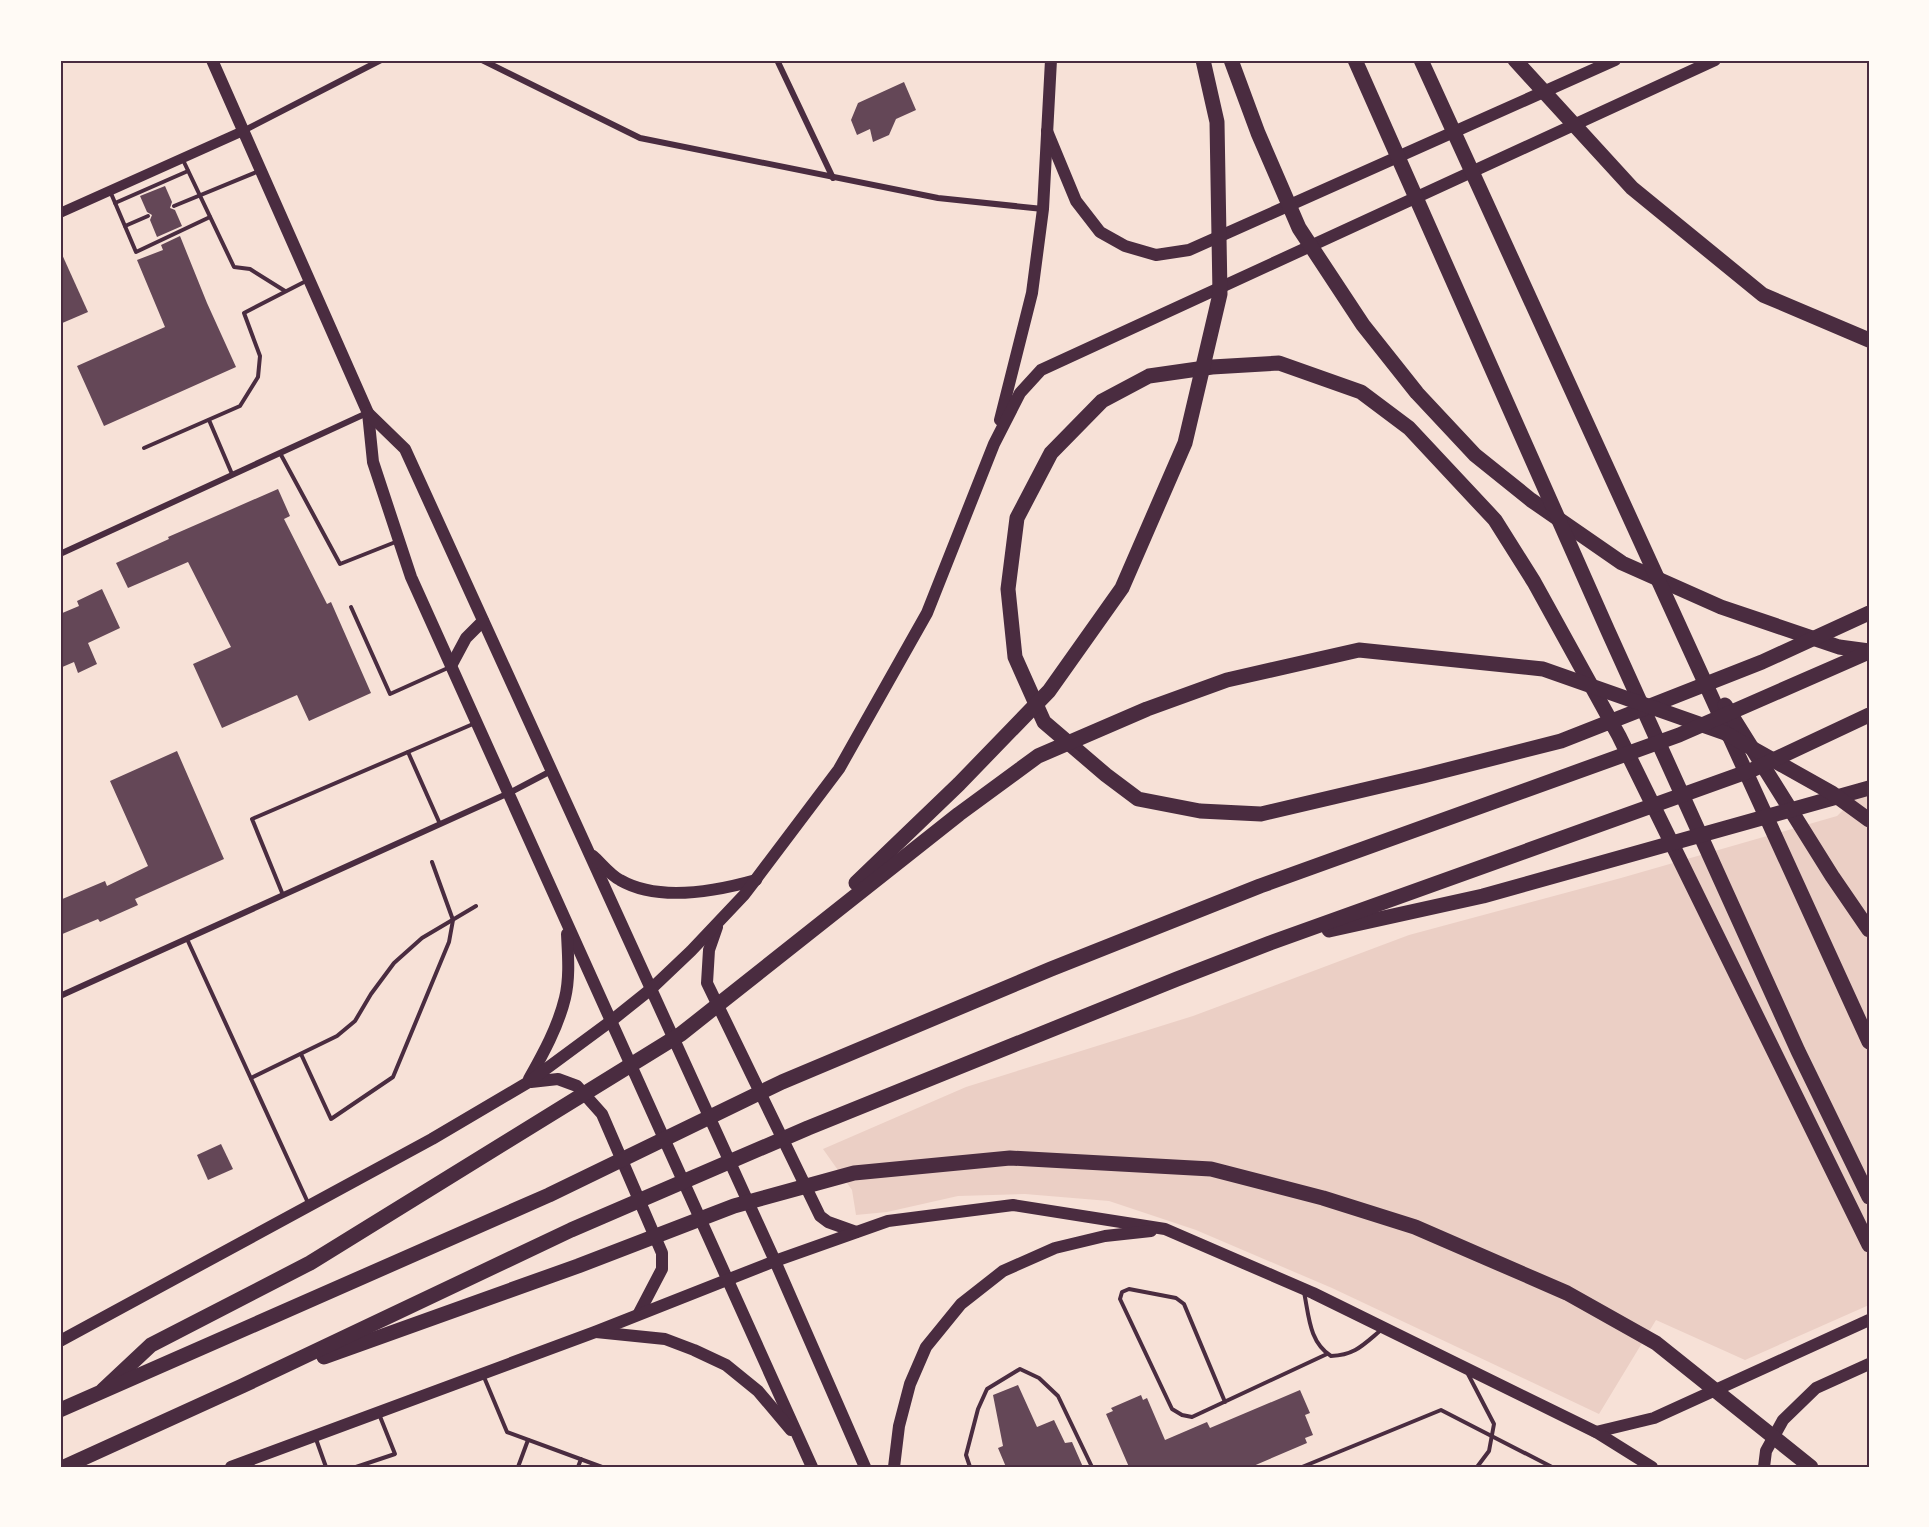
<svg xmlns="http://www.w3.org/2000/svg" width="1929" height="1527" font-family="'PT Sans Narrow',sans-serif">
<rect width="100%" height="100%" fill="#f7e1d7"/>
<!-- green -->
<polygon fill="#ebcfc5" points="1869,785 1869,1305 1745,1360 1656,1320 1599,1414 1332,1288 1196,1230 1109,1201 1025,1194 958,1196 887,1212 856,1215 852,1190 823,1149 966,1087 1193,1016 1409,935 1621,878 1837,816"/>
<!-- building -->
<g fill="#644757">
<polygon points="904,82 916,110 896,119 889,135 873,142 870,129 857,135 851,120 858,103"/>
<polygon points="165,186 172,202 170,208 175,210 182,226 157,237 150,220 152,215 147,212 140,196"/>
<polygon points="180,236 207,303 236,367 104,426 77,366 165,327 137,260 163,250 161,245"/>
<polygon points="60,250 88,312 60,324"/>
<polygon points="278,489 290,516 284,519 327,604 331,602 371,693 309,721 297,695 222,728 193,664 231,647 188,562 128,588 116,563 169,539 168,537"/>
<polygon points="102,589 120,628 88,643 97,664 78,673 74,662 60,668 60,614 79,606 77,601"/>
<polygon points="177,751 224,859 135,899 138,905 100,922 98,919 60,935 60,900 105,881 107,886 148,866 110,781"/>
<polygon points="221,1144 233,1169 208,1180 197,1155"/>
<polygon points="1018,1385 1037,1427 1054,1420 1065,1443 1072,1442 1083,1467 1006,1467 998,1448 1003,1446 993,1395"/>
<polygon points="1300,1390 1310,1413 1305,1415 1313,1435 1305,1438 1307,1443 1251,1467 1129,1467 1106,1414 1113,1411 1111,1408 1141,1395 1143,1400 1147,1398 1165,1440 1207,1422 1210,1428"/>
</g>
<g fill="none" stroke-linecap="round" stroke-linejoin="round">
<!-- service -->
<g stroke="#4a2c40" stroke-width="4">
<polyline points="183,160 234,267 250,269 285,291"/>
<polyline points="110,191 136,252 210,217"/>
<polyline points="115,203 188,171"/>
<polyline points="174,206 259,171"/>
<polyline points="125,226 148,216"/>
<polyline points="209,420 232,474"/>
<polyline points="144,448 240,406 258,377 260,356 244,313 308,280"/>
<polyline points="280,453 340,564 398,541"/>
<polyline points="351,607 390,694 450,667"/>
<polyline points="408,752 440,824"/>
<polyline points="283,895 252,819 473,724"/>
<polyline points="187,939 309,1205"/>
<polyline points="301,1054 331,1119 393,1077 449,942 453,920 432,862"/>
<polyline points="251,1078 337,1036 355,1021 371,994 394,963 422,938 476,906"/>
<path d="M 1304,1292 C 1309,1316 1309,1342 1331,1356 C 1355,1355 1363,1345 1381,1330"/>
<polyline points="1468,1374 1494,1424 1489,1451 1477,1467"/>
<polyline points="484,1377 507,1432 602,1467"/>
<polyline points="1225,1402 1184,1304 1176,1298 1129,1289 1122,1292 1120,1299 1172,1409 1182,1415 1192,1417 1327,1354"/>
<polyline points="316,1439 326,1467"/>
<polyline points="356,1467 395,1454 379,1414"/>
<polyline points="518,1467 528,1440"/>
<polyline points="578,1467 581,1459"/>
<polyline points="970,1467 966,1455 978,1409 987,1389 1020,1369 1039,1378 1058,1396 1092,1467"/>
<polyline points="1302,1467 1441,1410 1552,1467"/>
</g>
<!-- minor -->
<g stroke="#4a2c40" stroke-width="6">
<polyline points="482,60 640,138 938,198 1043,209"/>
<polyline points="777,60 833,178"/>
<polyline points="243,131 381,60"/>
<polyline points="60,554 367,413"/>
<polyline points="60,996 509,793 551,771"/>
</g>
<!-- tertiary -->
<polyline stroke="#4a2c40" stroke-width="10" points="60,213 243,131"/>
<!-- secondary -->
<g stroke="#4a2c40" stroke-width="12">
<polyline points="212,60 368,413 373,462 411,577 812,1467"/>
<polyline points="1047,131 1076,201 1100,232 1125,246 1156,255 1189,250 1615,60"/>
<polyline points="368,413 405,449 775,1261 865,1467"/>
<polyline points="1000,420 1032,293 1043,209 1051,60"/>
<polyline points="451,666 466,638 483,621"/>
<path d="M 593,856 C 601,863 610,875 620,880 C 658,902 717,891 756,880"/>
<polyline points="717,927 709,950 707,983 820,1216 828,1222 856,1232"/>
<path d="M 529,1079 C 543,1054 558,1027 565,998 C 570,977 568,955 567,934"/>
<polyline points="531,1082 558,1079 577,1086 602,1114 662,1253 662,1269 639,1313"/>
<polyline points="596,1332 665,1339 694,1350 726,1365 758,1391 791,1430"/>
<polyline points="60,1341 432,1139 527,1083 611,1021 651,989 691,951 744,895 839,769 927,613 994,444 1020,393 1041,370 1715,60"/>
<polyline points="1596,1432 1654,1418 1869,1320"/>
<polyline points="231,1467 595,1332 775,1261 888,1221 1013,1205 1165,1229 1313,1293 1596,1432 1652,1467"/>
<polyline points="894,1467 899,1426 910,1384 926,1347 961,1304 1003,1271 1055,1248 1105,1236 1151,1231"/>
<polyline points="1764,1467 1766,1451 1783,1420 1816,1388 1869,1364"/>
</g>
<!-- motorway -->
<g stroke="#4a2c40" stroke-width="15">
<polyline points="1231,60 1258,133 1299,228 1363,325 1417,393 1475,455 1531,500 1622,563 1721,607 1839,647 1869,651"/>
<polyline points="1355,60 1608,631 1798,1051 1869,1197"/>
<polyline points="1421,60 1869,1042"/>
<polyline points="1515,60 1632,188 1763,295 1869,340"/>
<polyline points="1869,613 1762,662 1561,741 1423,776 1261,814 1200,811 1138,799 1106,775 1044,722 1015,657 1008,589 1017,518 1051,453 1102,401 1149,376 1212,367 1279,363 1361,392 1409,428 1495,520 1534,582 1619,736 1869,1245"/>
<polyline points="1725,705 1832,876 1869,930"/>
<polyline points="856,883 959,784 1049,691 1122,588 1185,443 1220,294 1217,122 1203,60"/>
<polyline points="1329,930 1483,896 1869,788"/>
<polyline points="324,1357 578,1266 734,1206 854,1173 1010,1158 1211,1169 1323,1198 1415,1227 1567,1293 1656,1343 1811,1467"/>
<polyline points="103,1390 151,1345 310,1263 681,1034 959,814 1038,756 1147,709 1227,680 1359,650 1543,669 1725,733 1832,793 1869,820"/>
<polyline points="60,1410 549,1195 782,1082 1051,969 1260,886 1679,735 1869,652"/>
<polyline points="64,1467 242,1386 571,1230 808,1128 1177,979 1270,943 1752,770 1869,715"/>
</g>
</g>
<!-- border -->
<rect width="1929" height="1527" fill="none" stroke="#fffaf5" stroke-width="123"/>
<rect x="62" y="62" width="1806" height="1404" fill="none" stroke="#4a2c40" stroke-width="2"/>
</svg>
